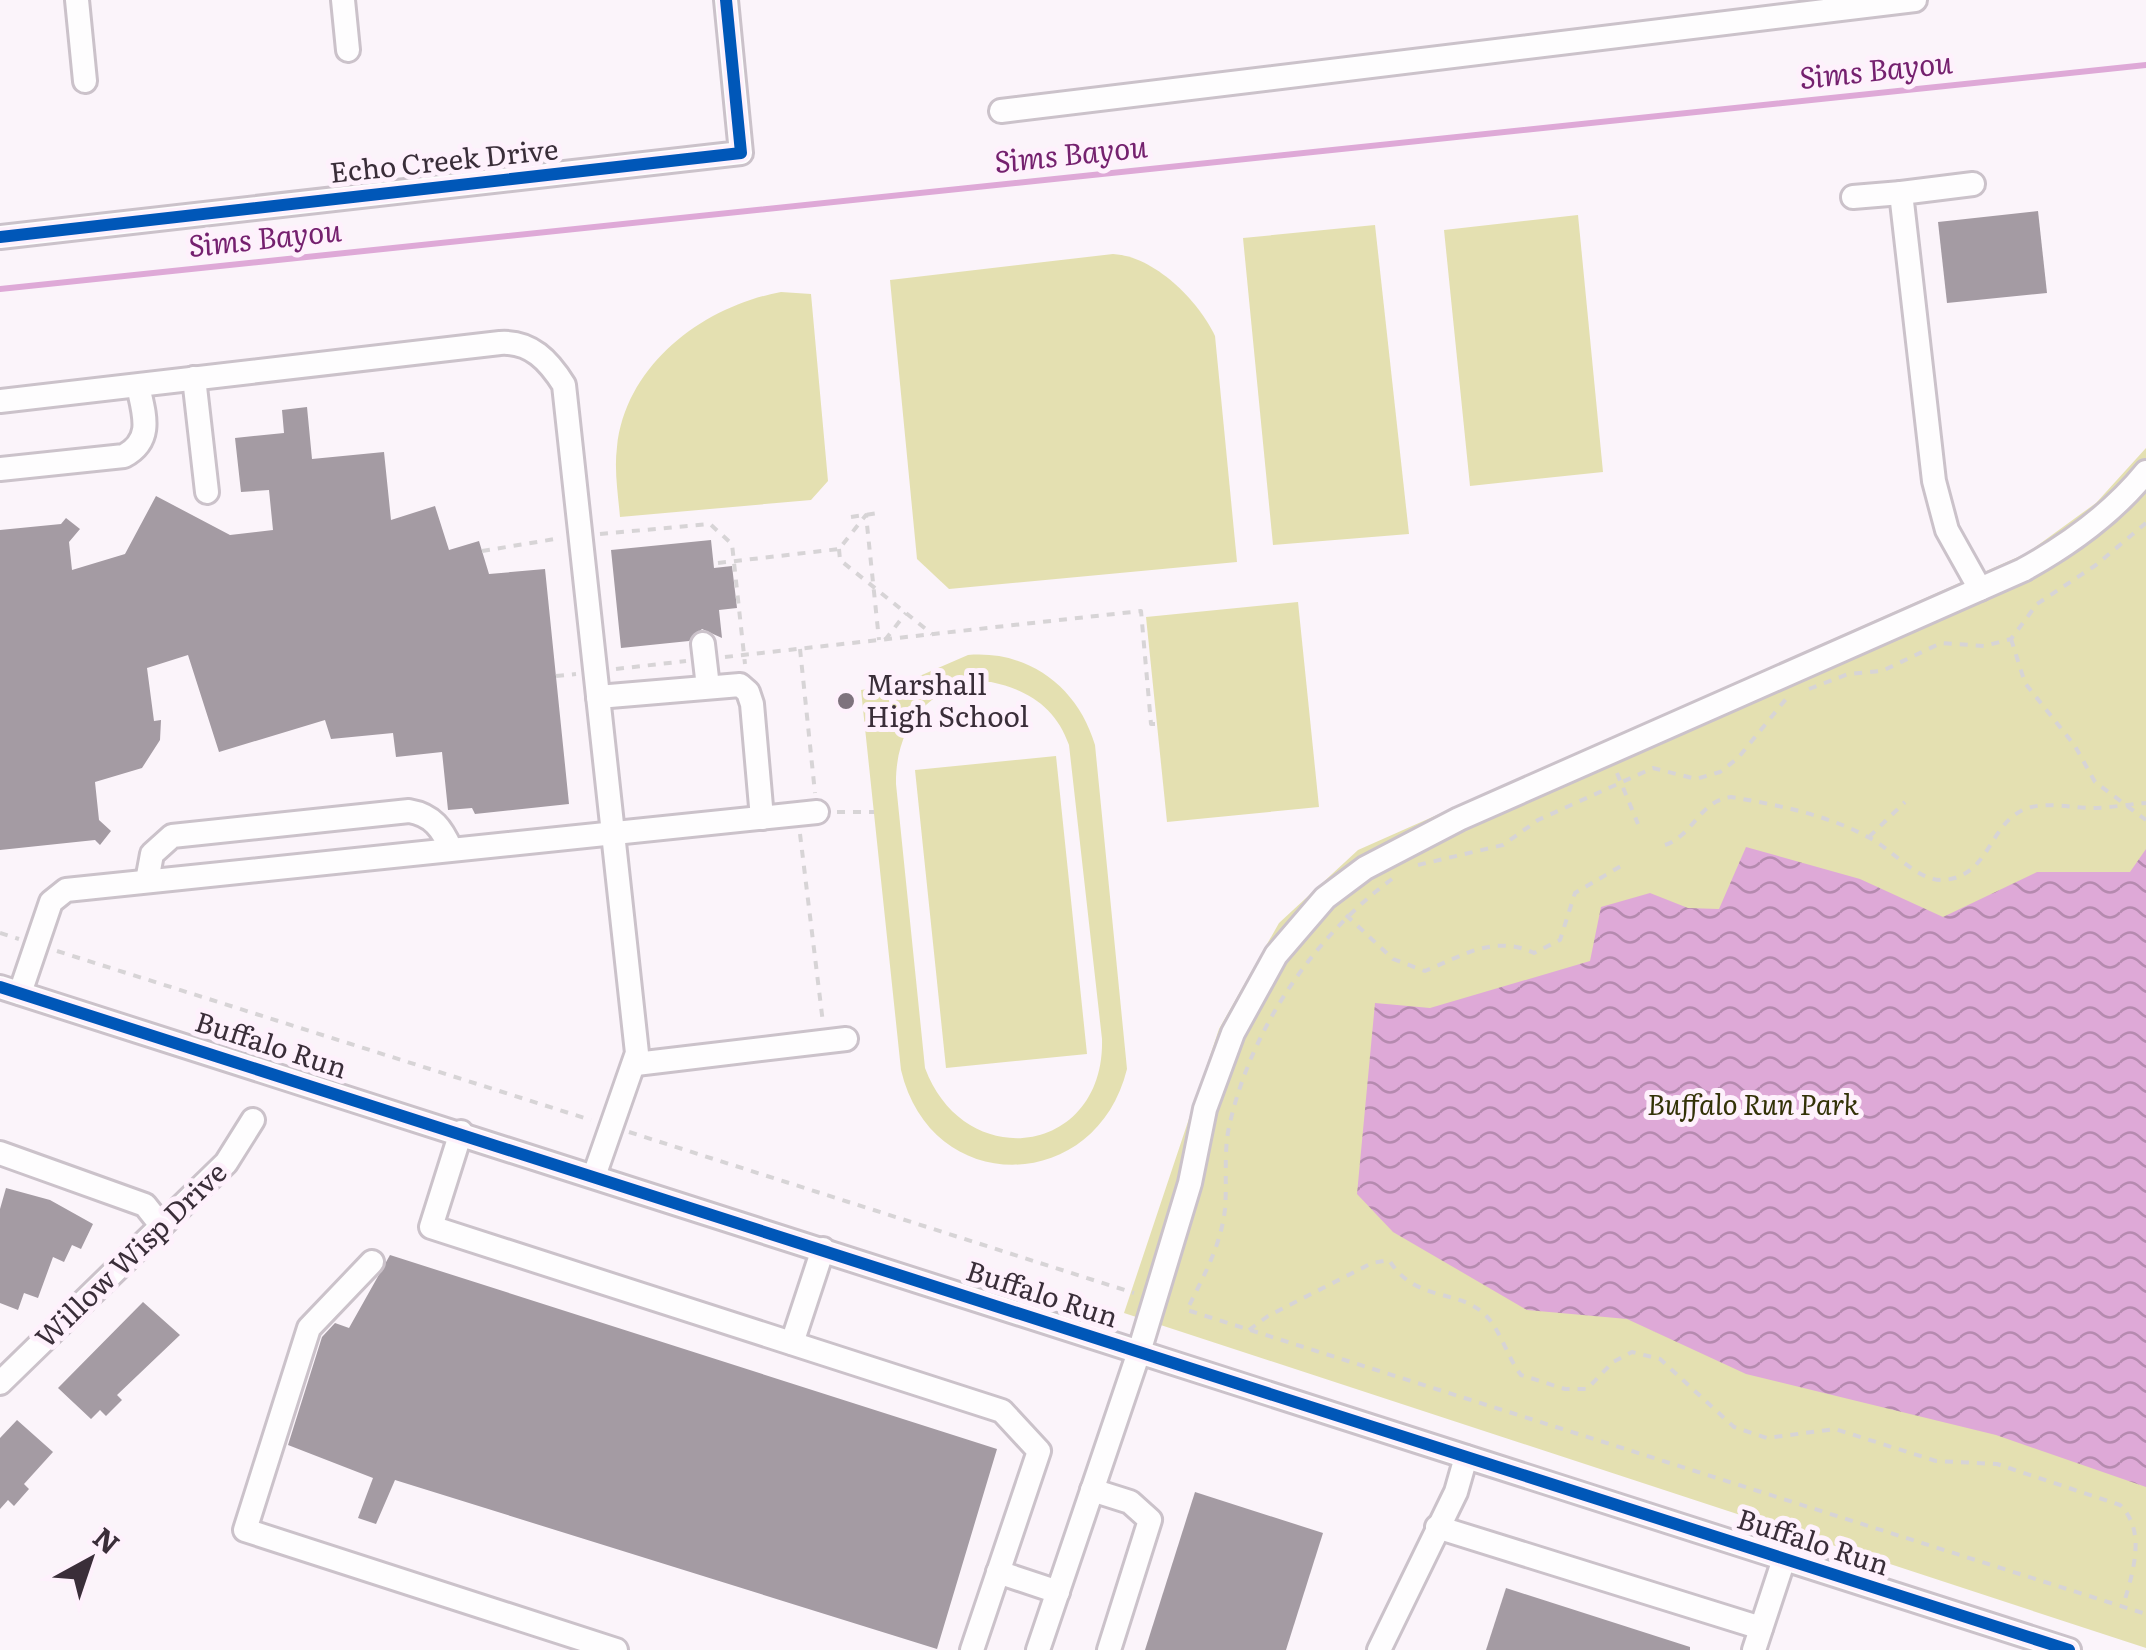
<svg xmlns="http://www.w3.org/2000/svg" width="2146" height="1650" font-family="Literata,serif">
<defs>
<pattern id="water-waves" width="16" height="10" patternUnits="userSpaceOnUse" patternTransform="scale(2.5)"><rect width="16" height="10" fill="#dea9d7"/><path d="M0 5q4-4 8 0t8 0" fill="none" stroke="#b58aaf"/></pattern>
</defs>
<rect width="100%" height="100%" fill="#fbf4fa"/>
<!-- green -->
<g fill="#e4e0b1" fill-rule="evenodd">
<polygon points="1578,215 1603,472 1470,486 1444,230"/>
<polygon points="1375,225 1409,534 1273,545 1243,238"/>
<path d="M 1113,254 C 1154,256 1198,300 1215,336 L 1237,562 L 949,589 L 917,559 L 890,280 Z"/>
<path d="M 781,292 L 811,294 L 828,481 L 811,500 L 620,517 C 618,494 614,470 617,447 C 626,363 705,306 781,292 Z"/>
<polygon points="2146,448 2146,1648 1124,1313 1219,1029 1279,923 1358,850 2027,553 2096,503"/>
<polygon points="1298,602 1319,807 1167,822 1146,617"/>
<path d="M 968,655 C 1029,650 1078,687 1095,745 L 1127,1069 C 1096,1195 931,1198 901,1070 L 861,690 L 887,686 L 890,707 L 915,678 ZM 991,682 C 1029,690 1056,708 1069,745 L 1102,1039 C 1105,1155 965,1175 925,1068 L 896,784 C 895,726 930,681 991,682 Z"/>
<polygon points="1056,756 1087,1054 946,1068 915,770"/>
</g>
<!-- water -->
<polygon fill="url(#water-waves)" points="1746,847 1860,879 1943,917 2037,872 2130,872 2146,849 2146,1487 1996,1435 1746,1374 1627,1319 1527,1310 1393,1232 1357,1194 1375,1003 1430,1008 1590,961 1601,907 1650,893 1688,908 1719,909"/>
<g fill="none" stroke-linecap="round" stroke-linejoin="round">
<!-- stream -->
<polyline stroke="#dea9d7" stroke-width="6" points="0,289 2146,65"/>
</g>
<!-- building -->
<g fill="#a49ba3">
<polygon points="2038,211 2047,293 1947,303 1938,222"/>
<polygon points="307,407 312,459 384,452 391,520 435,506 449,550 479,541 489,574 545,569 569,804 475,814 472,808 448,810 442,752 396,757 393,733 331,739 325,720 219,752 188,655 147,668 154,721 161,720 160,740 142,768 95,782 99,820 111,831 100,845 95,840 0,850 0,530 61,524 66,518 80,529 69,542 72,570 125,554 156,496 230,535 273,530 269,490 241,492 235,438 284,433 282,410"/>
<polygon points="711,540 714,568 732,566 737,608 719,610 722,638 702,629 689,641 621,648 611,550"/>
<polygon points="6,1188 50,1200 93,1224 81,1249 72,1245 64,1262 53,1257 38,1298 24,1293 18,1310 0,1303 0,1209"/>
<polygon points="390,1255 997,1449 937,1649 395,1480 376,1524 358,1518 373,1478 288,1445 322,1337 335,1323 349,1328"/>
<polygon points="143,1302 180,1335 117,1395 122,1400 106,1416 100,1410 91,1419 58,1388"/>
<polygon points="17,1420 53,1452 24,1484 29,1489 14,1506 8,1500 0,1509 0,1438"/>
<polygon points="1195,1492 1323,1533 1286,1650 1145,1650"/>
<polygon points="1506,1588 1690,1647 1690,1650 1486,1650"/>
</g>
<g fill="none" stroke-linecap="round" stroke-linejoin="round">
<!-- minor casing -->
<g stroke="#cbc2ca" stroke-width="28">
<g id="minor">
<polyline points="77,0 85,81"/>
<polyline points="343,0 348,50"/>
<polyline points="1001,111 1915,0"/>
<polyline points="1973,184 1901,193 1934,481 1947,530 1980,589"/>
<polyline points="1853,197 1901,193"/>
<polyline points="0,237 741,153 726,0"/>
<polyline points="194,378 207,492"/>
<path d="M 0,401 L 500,343 C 531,341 549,361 564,385 L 637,1053 L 594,1176"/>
<path d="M 0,469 L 124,456 C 154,440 144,414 138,386"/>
<polyline points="703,644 708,687"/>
<polyline points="598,697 740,685 748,692 752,704 762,818"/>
<path d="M 147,881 L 152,854 L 172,836 L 409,811 C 433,815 442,829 451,849"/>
<polyline points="0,987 2069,1650"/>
<polyline points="20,993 51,902 66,890 817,812"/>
<polyline points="636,1064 846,1039"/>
<polyline points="461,1132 431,1227 1002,1411 1039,1451 972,1650"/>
<polyline points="0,1153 145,1205 160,1224"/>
<polyline points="372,1262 309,1328 245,1530 616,1650"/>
<polyline points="792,1343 823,1249"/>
<polyline points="0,1383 226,1163 253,1120"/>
<polyline points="1092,1490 1130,1502 1150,1520 1109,1650"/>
<polyline points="1437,1527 1761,1628"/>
<polyline points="998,1572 1058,1592"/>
<path d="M 1038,1650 L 1139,1352 L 1190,1183 L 1205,1109 L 1233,1033 L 1276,955 L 1325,898 L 1365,868 L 1459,819 L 2023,570 C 2070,544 2112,514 2146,472"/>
<polyline points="1379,1650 1456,1492 1466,1457"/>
<polyline points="1754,1650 1784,1559"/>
</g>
</g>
<!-- path -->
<g stroke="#d7d4d6" stroke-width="4" stroke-dasharray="8 8" stroke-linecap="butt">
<polyline points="851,517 878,513"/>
<polyline points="600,534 710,524 732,544 745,664"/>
<polyline points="839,549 840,560 932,634"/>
<polyline points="482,551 561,538"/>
<polyline points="718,563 839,549 866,515 879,640"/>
<polyline points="2011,639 2025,683 2075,746 2095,782 2146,820"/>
<polyline points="885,640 906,613"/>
<polyline points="800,649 815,793"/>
<polyline points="725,657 1141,611 1151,724 1157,724"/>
<polyline points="616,669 686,661"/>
<polyline points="556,676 576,674"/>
<polyline points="1809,689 1848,674 1882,671 1941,643 1984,646 2011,639 2037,604 2096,565 2146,523"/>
<polyline points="1617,773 1638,824"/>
<polyline points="837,812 874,812"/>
<polyline points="800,834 823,1023"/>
<polyline points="1869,837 1905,802"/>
<path d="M 1665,845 C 1694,835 1699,801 1731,797 C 1778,805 1828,815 1870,838 C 1891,849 1918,881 1942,880 C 1990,878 1988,824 2025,809 C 2046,801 2071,808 2093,808 C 2110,808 2129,804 2146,803"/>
<polyline points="1418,865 1503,845 1538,820 1653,768 1696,779 1720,772 1738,758 1786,699"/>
<path d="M 1392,879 C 1312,938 1248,1033 1228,1132 C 1224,1157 1227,1184 1225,1209 C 1221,1246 1203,1277 1187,1310 L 2146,1614"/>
<path d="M 1346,915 L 1393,959 L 1425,971 C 1462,956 1494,934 1534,953 L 1560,940 L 1575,893 L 1621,866"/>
<polyline points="0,933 19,939"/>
<polyline points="57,951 591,1120"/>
<polyline points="629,1132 1134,1293"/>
<path d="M 1249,1330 L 1268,1316 L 1372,1263 L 1389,1260 C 1417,1305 1463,1287 1489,1319 C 1502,1335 1508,1358 1521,1375 L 1565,1389 L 1587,1389 L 1613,1362 L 1632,1352 L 1660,1359 L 1734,1427 L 1767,1438 L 1835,1429 L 1936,1461 L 1997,1464 L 2120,1505 C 2146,1530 2134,1570 2123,1606"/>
</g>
<!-- minor -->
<use href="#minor" stroke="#fefdfe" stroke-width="22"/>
<!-- cycleway casing -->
<g stroke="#fef1fc" stroke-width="19">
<g id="cycleway">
<polyline points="0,237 741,153 726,0"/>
<polyline points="0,987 2069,1650"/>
</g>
</g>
<!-- cycleway -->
<use href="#cycleway" stroke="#0057b8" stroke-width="12"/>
</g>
<!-- markers -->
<circle fill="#7e737d" stroke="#fef1fc" stroke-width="4" cx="846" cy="701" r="10"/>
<g text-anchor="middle" stroke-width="10" stroke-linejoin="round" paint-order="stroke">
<!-- street labels -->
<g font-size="28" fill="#3a2e39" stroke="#fef1fc">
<text transform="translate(444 161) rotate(-6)" y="10">Echo Creek Drive</text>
<text transform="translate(271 1045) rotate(18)" y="10">Buffalo Run</text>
<text transform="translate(131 1255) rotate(-44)" y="10">Willow Wisp Drive</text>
<text transform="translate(1042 1294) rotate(18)" y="10">Buffalo Run</text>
<text transform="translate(1813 1542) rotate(18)" y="10">Buffalo Run</text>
</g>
<!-- poi labels -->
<g font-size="28" fill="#3a2e39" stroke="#fef1fc" text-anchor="start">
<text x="866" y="695">Marshall<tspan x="866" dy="32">High School</tspan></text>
</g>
<!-- park labels -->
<g font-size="28" font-style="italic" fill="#333207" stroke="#fef1fc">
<text x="1753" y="1115">Buffalo Run Park</text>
</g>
<!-- water labels -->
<g font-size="30" font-style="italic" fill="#75216f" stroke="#fef1fc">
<text transform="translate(1876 71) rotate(-6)" y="10">Sims Bayou</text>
<text transform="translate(1071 155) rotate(-6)" y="10">Sims Bayou</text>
<text transform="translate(265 239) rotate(-6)" y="10">Sims Bayou</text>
</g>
</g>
<!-- north arrow -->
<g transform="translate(90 1560) rotate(40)" stroke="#fef1fc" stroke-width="8" paint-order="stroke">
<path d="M0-8L18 38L0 25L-18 38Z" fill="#3a2e39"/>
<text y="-15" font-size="28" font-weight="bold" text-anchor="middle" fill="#3a2e39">N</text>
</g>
</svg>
